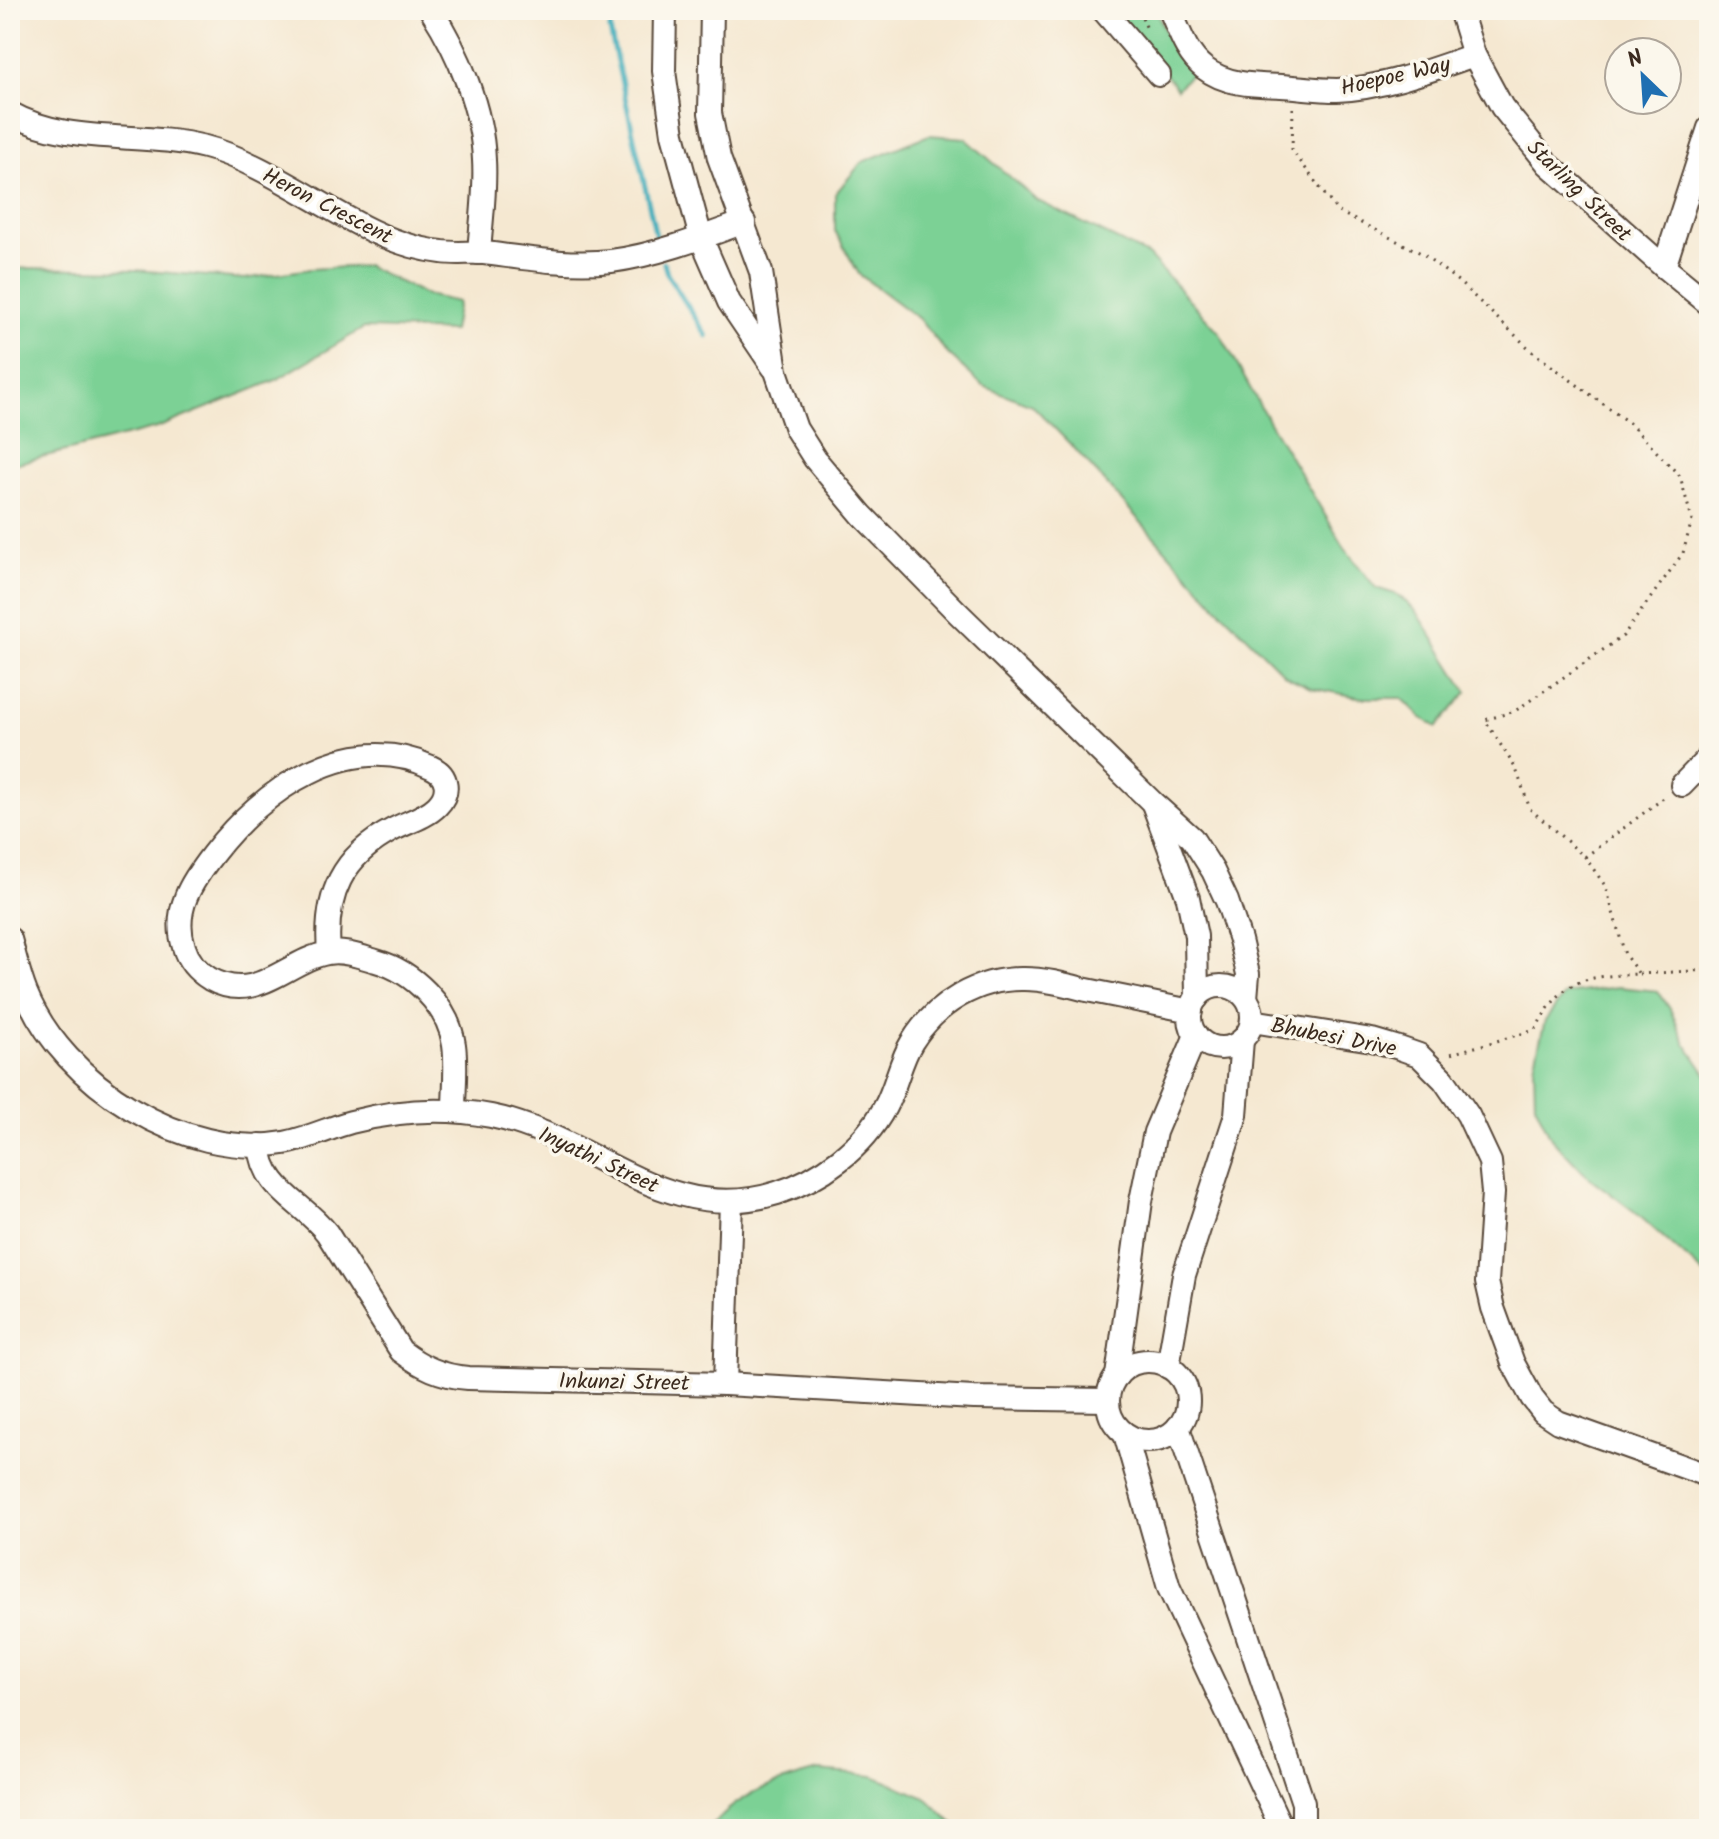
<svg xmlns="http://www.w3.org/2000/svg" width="1719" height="1839" font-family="Kalam,sans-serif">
<rect width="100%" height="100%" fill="#fbf7ec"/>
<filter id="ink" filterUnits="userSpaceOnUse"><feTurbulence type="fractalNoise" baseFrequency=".0125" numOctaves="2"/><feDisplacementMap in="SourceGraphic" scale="16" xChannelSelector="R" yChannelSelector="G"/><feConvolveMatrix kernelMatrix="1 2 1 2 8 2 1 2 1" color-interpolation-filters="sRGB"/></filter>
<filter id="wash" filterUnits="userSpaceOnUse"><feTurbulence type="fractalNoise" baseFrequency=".006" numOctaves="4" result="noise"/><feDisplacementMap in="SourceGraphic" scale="32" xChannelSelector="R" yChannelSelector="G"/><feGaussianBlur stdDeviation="1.8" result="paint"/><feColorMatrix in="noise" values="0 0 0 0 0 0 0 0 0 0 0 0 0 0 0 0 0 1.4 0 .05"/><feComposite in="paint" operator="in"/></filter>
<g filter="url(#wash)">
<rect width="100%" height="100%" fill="#f5e8d1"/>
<!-- green -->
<g fill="#7cd195" stroke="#5c7e5a" stroke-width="2">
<polygon points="1115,10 1156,10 1173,51 1192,73 1177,89"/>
<polygon points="929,135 965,138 1036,200 1148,255 1219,332 1269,422 1346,550 1376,588 1398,595 1417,612 1467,692 1437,727 1422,718 1402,698 1363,698 1311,688 1286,676 1221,611 1075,449 1032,405 983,386 948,354 919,319 859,274 835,231 835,194 862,162"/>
<polygon points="367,266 426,295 458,302 453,331 364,328 276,380 157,428 10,465 10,270 26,268 135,270 244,279 310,269"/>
<polygon points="1618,987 1658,991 1670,1009 1685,1043 1709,1078 1709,1278 1635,1212 1586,1175 1551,1138 1535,1104 1534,1066 1545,1021 1565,994"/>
<path d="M 819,1771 L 874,1776 L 926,1798 L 959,1829 L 710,1829 C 736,1793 778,1782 819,1771 Z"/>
</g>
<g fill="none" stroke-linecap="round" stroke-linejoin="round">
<!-- stream -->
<g stroke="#3eadbb" stroke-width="5">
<polyline points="612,10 610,30 656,236"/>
<polyline points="664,263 667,274 707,336"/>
</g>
</g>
</g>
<g filter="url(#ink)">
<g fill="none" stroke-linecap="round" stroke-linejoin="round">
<!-- minor casing -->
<g stroke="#574639" stroke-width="26">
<g id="minor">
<path d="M 431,10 C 459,53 482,109 484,160 C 486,191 481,222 479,253"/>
<polyline points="665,10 664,71 673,134 701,238 729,302 773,367"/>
<polyline points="712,10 710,113 719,158 761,272 776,371 796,429 815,459 862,515 958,613 1153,803 1192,838 1213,871 1227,901 1240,940 1248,974 1246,998"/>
<polyline points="1103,10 1159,75"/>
<path d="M 1170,10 C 1179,30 1186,54 1204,68 C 1226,85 1254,85 1281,86 C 1299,87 1318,90 1337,90 C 1383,88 1431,70 1474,55"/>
<polyline points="1460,10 1474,55 1502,107 1548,164 1664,267 1709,304"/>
<path d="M 10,113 C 68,146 142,131 205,147 C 254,159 315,202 362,226 C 385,238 415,249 442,252 C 456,254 470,252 484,253 C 525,258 569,266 611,261 C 656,255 701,238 744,222"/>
<polyline points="1664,267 1709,128"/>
<polyline points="1682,785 1709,757"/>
<polyline points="1153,804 1188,898 1196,936 1197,998"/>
<path d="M 10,939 C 15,957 19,976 26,993 C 63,1084 185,1161 284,1143 C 307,1139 329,1128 351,1122 C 397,1110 445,1107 491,1116 C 593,1136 665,1228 777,1193 C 821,1179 863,1148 885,1107 C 896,1087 900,1061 912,1042 C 936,1003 978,978 1024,979 C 1045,979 1067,985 1087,990 C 1122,997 1156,1004 1191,1011"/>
<path d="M 329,952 C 324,895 342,856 394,829 C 408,822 426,817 437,806 C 450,793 449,775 431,767 C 349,728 261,791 213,854 C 192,881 172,910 184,947 C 188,961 197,971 210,979 C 257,1005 287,960 328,953 C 343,950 362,957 376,961 C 412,971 449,1006 454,1045 C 457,1066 454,1090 454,1111"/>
<circle cx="1221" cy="1017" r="31"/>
<polyline points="1252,1021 1372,1040 1399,1048 1419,1055 1444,1080 1468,1115 1490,1162 1493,1193 1487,1282 1493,1308 1513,1363 1532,1398 1543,1412 1558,1422 1709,1476"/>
<path d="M 260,1145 C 263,1190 302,1201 327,1233 L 401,1351 C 422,1367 441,1376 468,1378 L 725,1384 L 974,1398 L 1107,1400"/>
<circle cx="1148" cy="1401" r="40"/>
<polyline points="1168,1367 1184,1275 1236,1115 1242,1040"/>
<polyline points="1117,1376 1141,1201 1155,1132 1196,1035"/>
<polyline points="725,1384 731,1201"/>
<polyline points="1178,1427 1303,1803 1303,1829"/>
<polyline points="1125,1434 1169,1588 1282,1829"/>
</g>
</g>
<!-- path -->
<g stroke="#574639" stroke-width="3" stroke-dasharray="2 6" stroke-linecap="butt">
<polyline points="1139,10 1147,29"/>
<path d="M 1293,108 L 1292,150 L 1337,211 L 1423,254 L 1459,282 L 1534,353 L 1629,423 L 1680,476 L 1692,520 L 1683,553 L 1623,636 L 1515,711 L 1485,720 L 1516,769 L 1530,809 L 1585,857 L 1606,887 L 1625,955 L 1639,974 C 1582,977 1564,977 1535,1030 L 1447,1055"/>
<polyline points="1585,857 1665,797"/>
<polyline points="1639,974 1709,970"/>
</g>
<!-- minor -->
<use href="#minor" stroke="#fff" stroke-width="22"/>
</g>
</g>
<g text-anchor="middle" stroke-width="7" stroke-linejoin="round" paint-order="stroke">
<!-- street labels -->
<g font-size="22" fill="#3b2a1e" stroke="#fbf7ec">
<text transform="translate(1395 75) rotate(-13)" y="8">Hoepoe Way</text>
<text transform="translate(1580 190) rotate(44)" y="8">Starling Street</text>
<text transform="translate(328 205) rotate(27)" y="8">Heron Crescent</text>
<text transform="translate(1334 1036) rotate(11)" y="8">Bhubesi Drive</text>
<text transform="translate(599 1159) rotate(25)" y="8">Inyathi Street</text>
<text transform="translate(624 1381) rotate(1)" y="8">Inkunzi Street</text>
</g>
</g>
<!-- margin -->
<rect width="1719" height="1839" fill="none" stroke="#fbf7ec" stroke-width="40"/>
<!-- north arrow -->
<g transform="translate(1643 76) rotate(335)"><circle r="38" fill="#fbf7ec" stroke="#aea59a" stroke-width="2"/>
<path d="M0-6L14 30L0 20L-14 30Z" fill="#1f6fb2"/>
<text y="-12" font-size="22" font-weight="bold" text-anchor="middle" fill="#3b2a1e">N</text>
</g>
</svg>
